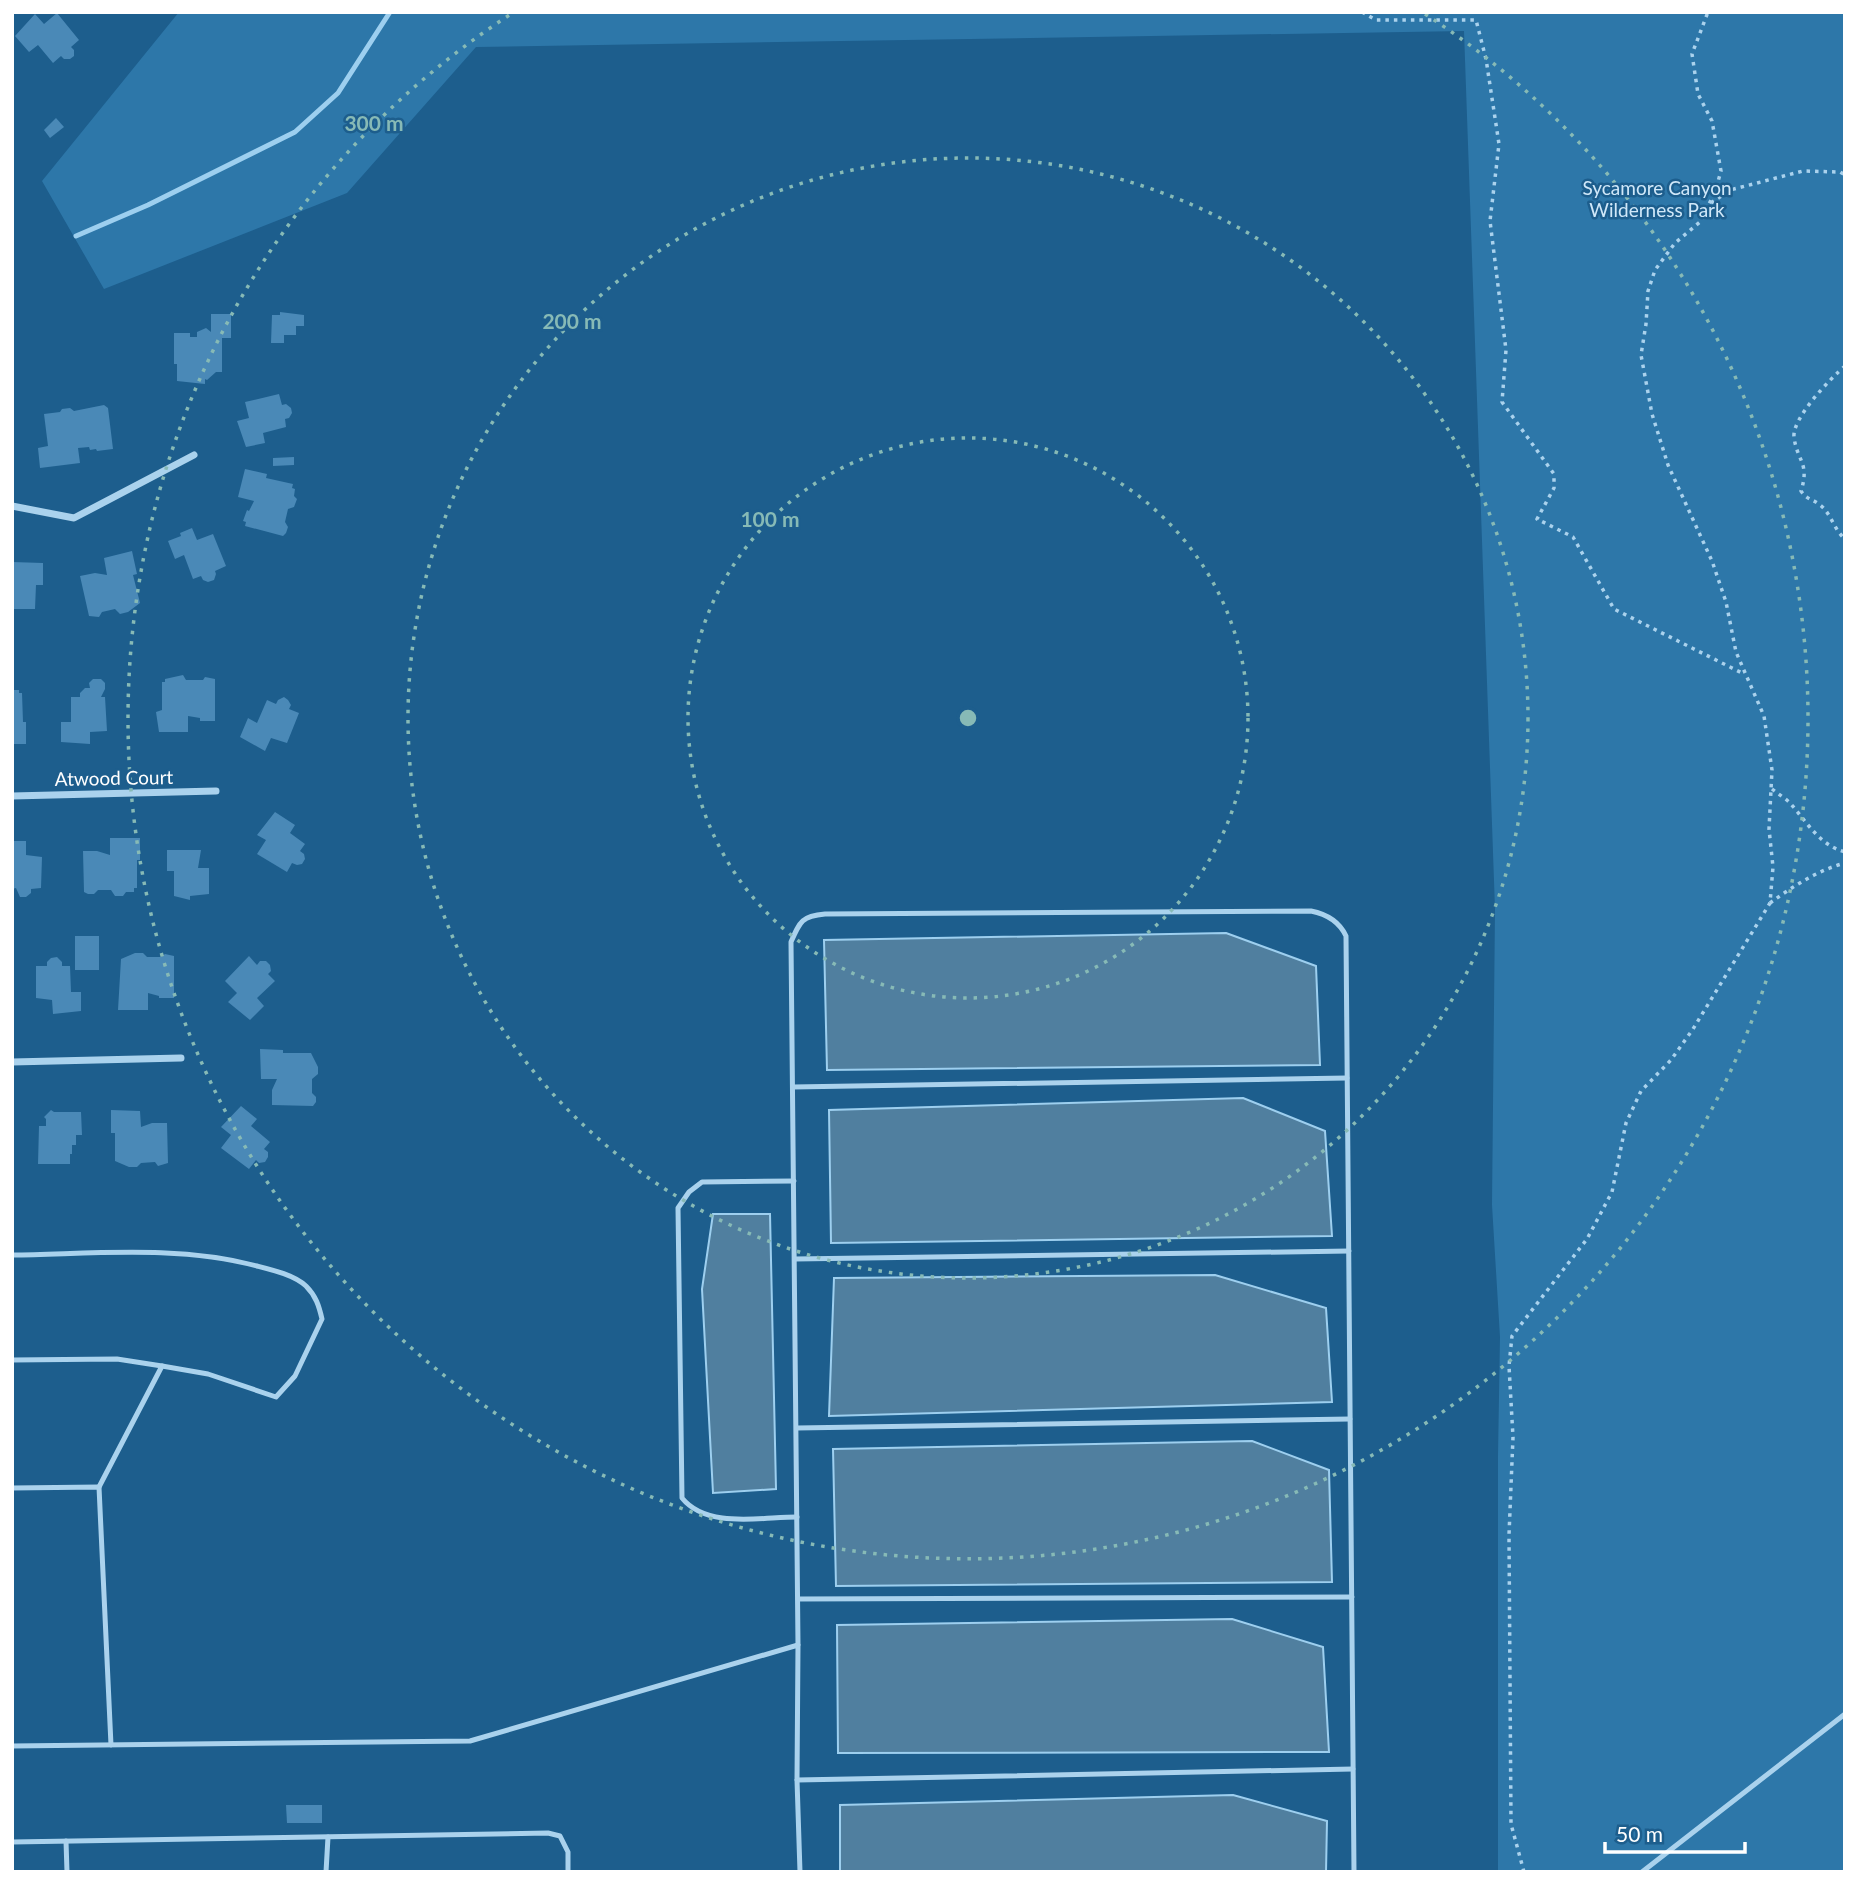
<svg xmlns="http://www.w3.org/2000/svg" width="1857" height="1884" font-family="Lato,sans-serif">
<rect width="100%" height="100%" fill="#1d5e8d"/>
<!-- green -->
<polygon fill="#2d77a9" points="179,12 1845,12 1845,1872 1498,1872 1498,1456 1500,1337 1492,1205 1495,909 1464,31 476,47 347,193 104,289 42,181"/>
<!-- water -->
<g fill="#507f9f" stroke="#9dcfef" stroke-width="2">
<polygon points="1226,933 1316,966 1320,1065 827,1070 824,940"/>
<polygon points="1243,1098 1325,1131 1332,1236 831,1243 829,1110"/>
<polygon points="713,1214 770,1214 776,1489 713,1493 702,1289"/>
<polygon points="1215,1275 1326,1308 1332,1402 829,1416 834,1278"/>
<polygon points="1252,1441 1329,1470 1332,1582 836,1586 833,1449"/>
<polygon points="1232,1619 1323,1647 1329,1752 838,1753 837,1625"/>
<polygon points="1233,1795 1327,1821 1326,1872 840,1872 840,1805"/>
</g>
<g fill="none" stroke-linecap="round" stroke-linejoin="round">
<!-- stream -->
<polyline stroke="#9dcfef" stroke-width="5" points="76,236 148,205 295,132 338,93 390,12"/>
</g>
<!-- building -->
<g fill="#4a89b7">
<polygon points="57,13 79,40 71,47 74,50 74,56 70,59 64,59 61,56 53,63 38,45 29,52 15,36 35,14 44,24"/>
<polygon points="56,118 64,127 50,138 44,130"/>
<polygon points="280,312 304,315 304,326 296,326 296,335 284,335 284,343 271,343 272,315 280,315"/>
<polygon points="211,314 231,314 231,338 222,338 222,372 216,372 207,380 205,379 205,384 177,381 177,364 174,364 174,333 190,333 190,337 197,337 197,332 206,328 211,332"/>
<polygon points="279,394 282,405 286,404 291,408 292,413 289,418 285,419 286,427 263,433 265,443 246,447 237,421 249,418 245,402"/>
<polygon points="104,405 108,408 113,449 97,451 96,449 90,450 89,447 78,448 80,463 40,468 38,448 48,446 44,414 60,412 62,409 70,408 74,411"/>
<polygon points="294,457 294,465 273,466 273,458"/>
<polygon points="245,469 267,474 266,478 293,484 292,488 295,489 294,496 297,499 294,507 288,509 285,522 288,527 286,533 283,536 245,526 246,522 243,521 247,510 249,511 254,501 238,497"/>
<polygon points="192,528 197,540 213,534 226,566 215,571 216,574 214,580 208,582 203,580 201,576 193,579 184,555 175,559 168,541 181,536 180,533"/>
<polygon points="132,551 137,574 133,575 140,603 128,612 120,614 115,609 102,612 99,617 89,616 80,576 95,573 107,575 104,558"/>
<polygon points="12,562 43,563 43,585 36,585 35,609 12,609"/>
<polygon points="183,675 186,680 203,680 205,677 215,679 215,721 200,721 200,718 188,716 188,732 159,732 156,712 162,710 162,682 165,682 165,679"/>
<polygon points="93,679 101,679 105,683 105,689 101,697 105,697 107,731 90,732 90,744 61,742 61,722 71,722 71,697 80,697 80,693 85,688 90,688 89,683"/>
<polygon points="12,690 19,690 19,693 22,693 23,722 26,722 26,744 12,744"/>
<polygon points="284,697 288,700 291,705 289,709 299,713 287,743 271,738 265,751 240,737 248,718 257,723 267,700 276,704 278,700"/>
<polygon points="275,812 295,825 290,833 305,844 300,851 304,854 305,859 302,864 297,865 292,863 287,872 257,854 266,840 257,835"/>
<polygon points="110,838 140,838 140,860 137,860 137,888 134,888 134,892 126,892 123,896 115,896 111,890 98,890 94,894 88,894 84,892 83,851 97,851 110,855"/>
<polygon points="12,841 26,841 26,855 42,857 41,888 31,889 31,893 26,897 20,897 16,888 12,889"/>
<polygon points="167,850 201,850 198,868 209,868 209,894 190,896 190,900 174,896 174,871 167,871"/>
<rect x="75" y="936" width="24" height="34"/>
<polygon points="135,953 143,953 147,957 161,957 165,954 174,956 174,998 159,998 159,996 148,993 148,1010 118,1010 121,959"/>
<polygon points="249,956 257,965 260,961 266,961 270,965 271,971 268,974 275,981 257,998 264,1006 250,1020 228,1002 237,993 225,981"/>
<polygon points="57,957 62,962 62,966 70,966 71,992 81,992 81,1011 53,1014 52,1000 36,998 36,966 47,966 47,962 51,958"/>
<polygon points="260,1049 283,1050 283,1053 311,1053 318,1067 318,1074 312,1079 312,1093 316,1097 316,1102 313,1106 272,1105 272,1090 277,1079 261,1079"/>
<polygon points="241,1106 257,1119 251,1126 270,1142 264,1149 268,1152 268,1157 265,1162 259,1163 256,1160 249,1169 221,1148 231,1135 221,1127"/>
<polygon points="51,1110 54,1112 81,1112 82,1135 76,1135 76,1145 72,1145 72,1154 70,1154 70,1164 38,1164 39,1126 46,1126 46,1119 44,1117"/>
<polygon points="111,1110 140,1111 141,1127 152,1123 167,1123 168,1163 158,1166 155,1162 141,1163 137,1167 129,1167 115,1161 115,1133 111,1133"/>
<polygon points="286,1805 322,1805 322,1823 287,1823"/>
</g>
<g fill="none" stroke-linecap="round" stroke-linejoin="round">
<!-- path -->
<g stroke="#aad2ed" stroke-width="3.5" stroke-dasharray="3.5 5" stroke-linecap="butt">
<polyline points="1362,12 1376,20 1476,20 1486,59 1499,144 1490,221 1506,350 1502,402 1554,474 1554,488 1537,519 1573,537 1614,609 1744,674"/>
<polyline points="1711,203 1730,190 1803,171 1840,172 1845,175"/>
<path d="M 1845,366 C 1831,378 1792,418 1794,437 C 1797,461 1810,463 1801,491 C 1807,500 1813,499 1820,505 C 1831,513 1834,530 1845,539"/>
<path d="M 1772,789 C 1778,794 1785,798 1790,803 C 1807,822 1819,845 1845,852"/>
<path d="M 1770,903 C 1792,887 1818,870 1845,863"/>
<polyline points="1524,1872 1511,1824 1509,1535 1513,1437 1509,1366 1512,1336 1587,1239 1612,1192 1626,1123 1641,1091 1671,1060 1693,1029 1770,903 1773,867 1769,829 1772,770 1764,716 1736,652 1726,602 1712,561 1668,465 1652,414 1641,355 1646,324 1648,291 1655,270 1675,243 1700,222 1715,192 1721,171 1712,121 1698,94 1692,54 1708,12"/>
</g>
<!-- lane -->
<g stroke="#aad2ed" stroke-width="5">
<polyline points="793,1087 1347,1078"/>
<path d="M 794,1181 L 702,1182 L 689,1192 L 678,1208 L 682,1498 C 707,1529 761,1517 797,1517"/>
<path d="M 12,1255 C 94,1254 177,1245 257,1266 C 273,1270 294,1275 306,1286 C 316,1296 319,1306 322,1319 L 295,1376 L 276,1397 L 208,1374 L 162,1366"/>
<polyline points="795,1259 1349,1251"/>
<polyline points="12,1360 117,1359 162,1366 99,1487"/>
<polyline points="797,1428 1350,1419"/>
<polyline points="12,1488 99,1487 111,1745"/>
<polyline points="798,1599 1352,1597"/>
<path d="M 798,1645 L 791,942 C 800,921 802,916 825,914 L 1311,911 C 1326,914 1339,921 1346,936 L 1354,1872"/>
<polyline points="12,1746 470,1741 798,1645 797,1780 800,1872"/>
<polyline points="797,1780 1353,1769"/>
<polyline points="66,1841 67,1872"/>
<polyline points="12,1842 548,1833 560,1836 568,1852 568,1872"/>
<polyline points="326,1872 328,1837"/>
<polyline points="1642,1872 1845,1714"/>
</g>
<!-- street -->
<g stroke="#aad2ed" stroke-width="7">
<polyline points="12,506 74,518 194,455"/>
<polyline points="12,796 216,791"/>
<polyline points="12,1062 181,1058"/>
</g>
</g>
<!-- distance rings -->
<g fill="none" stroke="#87bab6" stroke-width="3.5" stroke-dasharray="3.5 7">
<circle cx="968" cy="718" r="280"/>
<circle cx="968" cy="718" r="560"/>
<path d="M1425 14A840 840 0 1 1 511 14"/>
</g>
<g text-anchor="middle" stroke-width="5" stroke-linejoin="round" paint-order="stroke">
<!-- park labels -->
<g font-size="19" fill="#d0e8f9" stroke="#1d5e8d">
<text x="1657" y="195">Sycamore Canyon<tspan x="1657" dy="22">Wilderness Park</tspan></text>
</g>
<!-- street labels -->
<g font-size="19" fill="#fff" stroke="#1d5e8d">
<text transform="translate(114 778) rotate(-1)" y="7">Atwood Court</text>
</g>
</g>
<circle cx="968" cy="718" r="10" fill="#87bab6" stroke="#1d5e8d" stroke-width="3.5"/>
<g font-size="21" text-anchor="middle" font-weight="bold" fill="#87bab6" stroke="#1d5e8d" stroke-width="5" stroke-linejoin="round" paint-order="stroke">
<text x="374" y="131">300 m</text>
<text x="572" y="329">200 m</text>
<text x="770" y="527">100 m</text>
</g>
<!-- border -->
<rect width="1857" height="1884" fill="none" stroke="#ffffff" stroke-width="28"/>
<!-- scale -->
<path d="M1605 1842v10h140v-10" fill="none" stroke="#ffffff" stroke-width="3.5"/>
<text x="1616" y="1842" font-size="21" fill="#ffffff" stroke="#1d5e8d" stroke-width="5" paint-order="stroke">50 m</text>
</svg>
